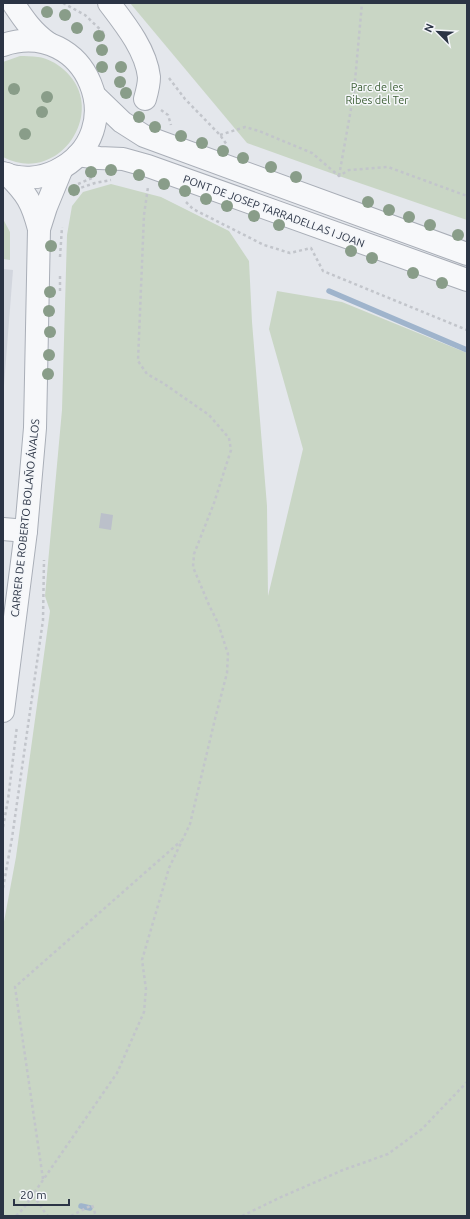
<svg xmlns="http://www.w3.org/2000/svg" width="470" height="1219" font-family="Ubuntu,sans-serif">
<rect width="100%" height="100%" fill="#e4e7ec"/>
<!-- built -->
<polygon fill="#d2d6de" points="3,269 13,270 3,398"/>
<!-- green -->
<g fill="#c9d6c5">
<polygon points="130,3 467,3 467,220 339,176 247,143"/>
<path d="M 20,56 C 25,56 32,56 38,57 C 47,58 56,63 63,69 C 111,109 59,187 3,157 L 3,62 Z"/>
<polygon points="111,184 161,197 229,231 249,261 252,322 267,506 268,596 303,449 269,329 277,291 342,302 467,353 467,1216 3,1216 3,927 16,857 50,611 45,596 62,410 67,235 72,206 83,192"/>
<polygon points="3,219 10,232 10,260 3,259"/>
</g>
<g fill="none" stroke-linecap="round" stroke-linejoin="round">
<!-- stream -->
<g stroke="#9fb4cc" stroke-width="5.5">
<polyline points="329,291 467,350"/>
<polyline points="81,1206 90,1208"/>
</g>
</g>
<!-- building -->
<polygon fill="#bbc0ca" points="101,513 113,515 111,530 99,528"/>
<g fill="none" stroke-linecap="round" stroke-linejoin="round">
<!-- minor casing -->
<g stroke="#a9aeb7" stroke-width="24">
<g id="minor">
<path d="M 13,3 C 23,18 32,32 48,43"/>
<path d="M 109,3 C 125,24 146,50 149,77 C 149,84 147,92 145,99"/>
<path d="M 3,45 C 87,17 134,133 56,171 C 40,179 20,180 3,173"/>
<polyline points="95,96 122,122 144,136 467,254"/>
<polyline points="78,155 99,158 123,159 148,166 467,280"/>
<path d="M 7,174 C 27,194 32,202 39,229"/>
<polyline points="3,529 26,531"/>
<polyline points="3,711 26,531 35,428 39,229 46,207 62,168"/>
</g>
</g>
<!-- path -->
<g stroke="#c2c5cb" stroke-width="2.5" stroke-dasharray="3 3" stroke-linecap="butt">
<polyline points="63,3 85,15 106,35"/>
<polyline points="169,78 185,99 220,135 227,145"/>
<polyline points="161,110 168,115 171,125"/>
<polyline points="220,135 245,127 259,131 312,153 339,176 349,170 388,167 467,196"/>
<polyline points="339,176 354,92 362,3"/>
<polyline points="78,184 92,178"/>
<polyline points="73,196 80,188 95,183 111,180"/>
<polyline points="186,202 193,209 264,245 290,253 311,248 323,271 467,330"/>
<polyline points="60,257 62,227"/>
<polyline points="60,291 60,274"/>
<polyline points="3,827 8,800 17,726"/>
<polyline points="3,888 12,838 43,620 44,560"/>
<polyline points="43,1179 15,987 181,841"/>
<path d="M 32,1196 C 41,1203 41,1209 48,1216"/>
<polyline points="16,1216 23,1209 117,1073 144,1012 146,989 142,960 169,868 190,824 215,719 227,673 228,654 218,623 209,605 193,567 194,554 214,503 231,450 229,438 209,415 163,383 147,374 138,361 144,215 148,187"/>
<polyline points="71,1216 92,1205 96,1216"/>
<polyline points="242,1216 279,1198 343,1170 388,1154 422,1129 467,1082"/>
</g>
<!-- minor -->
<use href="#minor" stroke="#f7f8fa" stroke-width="22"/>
</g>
<!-- trees -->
<g fill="#899d89">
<circle cx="47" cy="12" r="6"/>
<circle cx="65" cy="15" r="6"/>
<circle cx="77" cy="28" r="6"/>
<circle cx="99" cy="36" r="6"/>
<circle cx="102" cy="50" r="6"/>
<circle cx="102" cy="67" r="6"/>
<circle cx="121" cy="67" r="6"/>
<circle cx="120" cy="82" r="6"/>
<circle cx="14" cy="89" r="6"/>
<circle cx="126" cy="93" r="6"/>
<circle cx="47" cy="97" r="6"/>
<circle cx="42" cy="112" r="6"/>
<circle cx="139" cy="117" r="6"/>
<circle cx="155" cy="127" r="6"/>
<circle cx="25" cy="134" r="6"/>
<circle cx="181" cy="136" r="6"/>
<circle cx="202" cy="143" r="6"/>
<circle cx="223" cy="151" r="6"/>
<circle cx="243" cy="158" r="6"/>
<circle cx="271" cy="167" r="6"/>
<circle cx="111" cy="170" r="6"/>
<circle cx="91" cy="172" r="6"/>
<circle cx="139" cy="175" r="6"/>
<circle cx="296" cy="177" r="6"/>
<circle cx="164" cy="184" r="6"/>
<circle cx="74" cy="190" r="6"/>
<circle cx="185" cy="191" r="6"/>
<circle cx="206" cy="199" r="6"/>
<circle cx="368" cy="202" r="6"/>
<circle cx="227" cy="206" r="6"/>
<circle cx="389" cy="210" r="6"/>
<circle cx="254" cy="216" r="6"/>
<circle cx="409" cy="217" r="6"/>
<circle cx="279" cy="225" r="6"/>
<circle cx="430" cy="225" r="6"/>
<circle cx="458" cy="235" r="6"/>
<circle cx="51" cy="246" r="6"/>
<circle cx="351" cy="251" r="6"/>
<circle cx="372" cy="258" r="6"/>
<circle cx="413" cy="273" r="6"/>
<circle cx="442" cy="283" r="6"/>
<circle cx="50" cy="292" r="6"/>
<circle cx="49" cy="311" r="6"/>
<circle cx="50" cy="332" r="6"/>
<circle cx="49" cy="355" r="6"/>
<circle cx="48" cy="374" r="6"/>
</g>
<g text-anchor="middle" stroke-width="3" stroke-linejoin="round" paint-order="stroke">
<!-- park labels -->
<g font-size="11" fill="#3f6138" stroke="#f4f6f9">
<text x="377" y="91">Parc de les<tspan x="377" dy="13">Ribes del Ter</tspan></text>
</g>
<!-- street labels -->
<g font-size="11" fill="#2b3445" stroke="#f4f6f9">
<text transform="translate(274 211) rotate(20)" y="4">PONT DE JOSEP TARRADELLAS I JOAN</text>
<text transform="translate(25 518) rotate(-84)" y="4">CARRER DE ROBERTO BOLAÑO ÁVALOS</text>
</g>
</g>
<!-- border -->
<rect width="470" height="1219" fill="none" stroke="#2b3445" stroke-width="8"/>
<!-- north arrow -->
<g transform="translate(438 32) rotate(294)" stroke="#f4f6f9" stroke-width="3" paint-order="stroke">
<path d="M0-3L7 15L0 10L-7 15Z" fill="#2b3445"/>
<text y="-6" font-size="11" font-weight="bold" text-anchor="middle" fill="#2b3445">N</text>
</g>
<!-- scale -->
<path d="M14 1199v6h55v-6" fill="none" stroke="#2b3445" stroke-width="2"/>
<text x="20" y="1199" font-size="12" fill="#2b3445" stroke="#f4f6f9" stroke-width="3" paint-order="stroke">20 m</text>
</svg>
